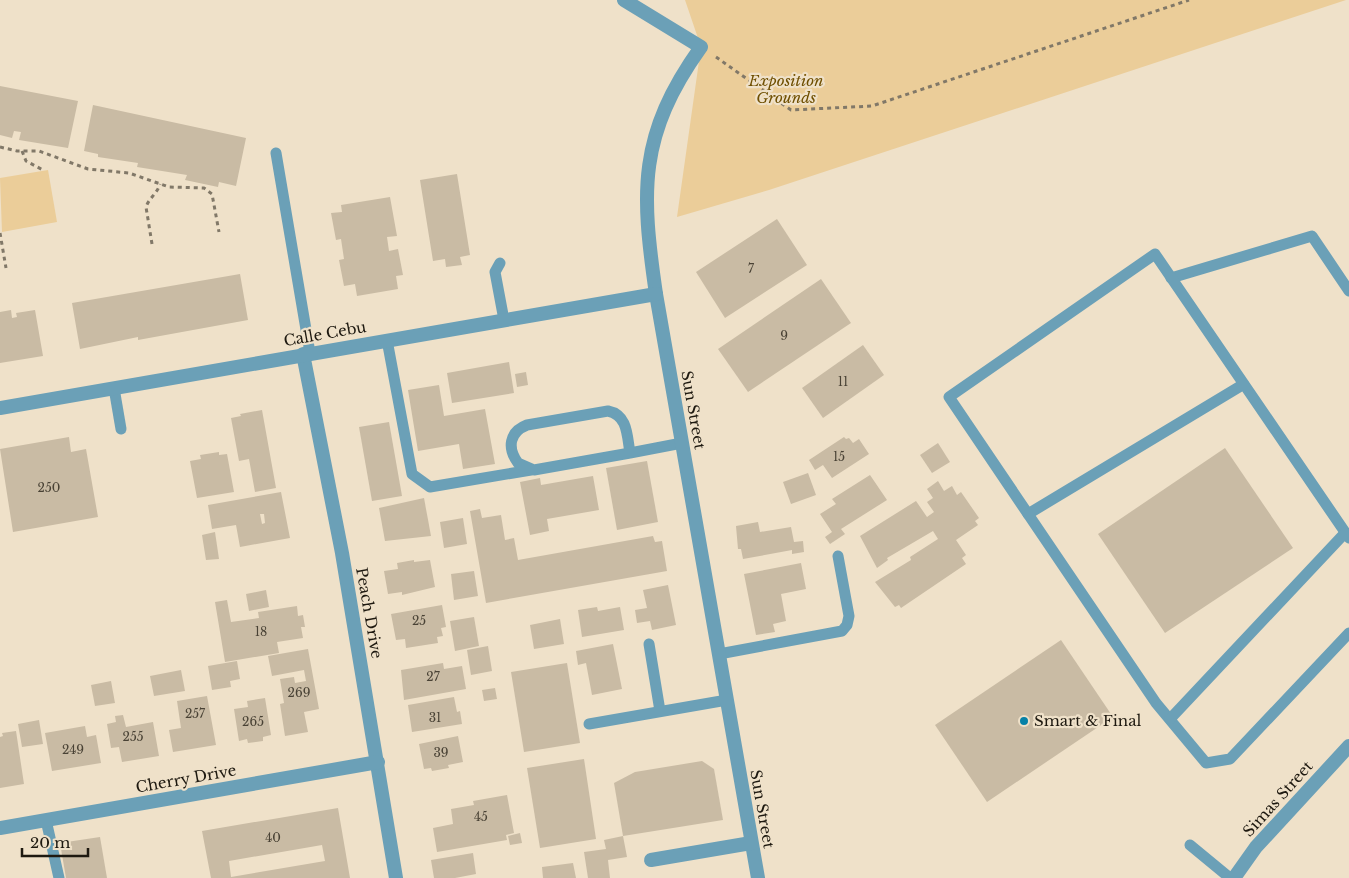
<svg xmlns="http://www.w3.org/2000/svg" width="1349" height="878" font-family="'Libre Baskerville',serif">
<rect width="100%" height="100%" fill="#efe1c9"/>
<!-- green -->
<g fill="#ebcd99">
<polygon points="685,0 1346,0 769,190 677,217 701,47"/>
<polygon points="48,170 57,222 2,232 0,178"/>
</g>
<!-- building -->
<g fill="#c9bba4" fill-rule="evenodd">
<polygon points="0,86 78,101 68,148 19,140 21,132 14,131 12,138 0,135"/>
<polygon points="93,105 246,138 236,186 219,182 218,187 185,180 187,175 137,167 138,163 98,157 98,154 84,151"/>
<polygon points="457,174 470,255 460,257 462,265 446,267 445,259 433,261 420,180"/>
<polygon points="390,197 397,236 387,237 389,251 398,249 403,275 396,276 398,289 357,296 355,284 344,286 339,260 344,259 341,239 336,240 331,213 342,212 341,205"/>
<polygon points="777,219 807,265 725,318 696,272"/>
<polygon points="240,274 248,320 138,340 138,337 80,349 72,303"/>
<polygon points="821,279 851,323 748,392 718,349"/>
<polygon points="11,310 12,318 17,317 16,313 35,310 43,356 0,363 0,312"/>
<polygon points="863,345 884,375 823,418 802,388"/>
<polygon points="509,362 514,393 452,403 447,373"/>
<polygon points="526,372 528,385 517,387 515,374"/>
<polygon points="439,385 444,416 485,409 495,464 463,469 459,444 418,451 408,390"/>
<polygon points="262,410 276,488 255,492 249,459 239,461 231,418 241,416 240,414"/>
<polygon points="389,422 402,496 372,501 359,427"/>
<polygon points="69,437 71,452 86,449 98,517 13,532 0,449"/>
<polygon points="844,437 846,439 849,438 853,443 859,439 869,454 832,478 823,465 815,470 809,460"/>
<polygon points="938,443 950,462 932,473 920,455"/>
<polygon points="1225,448 1293,548 1165,633 1098,534"/>
<polygon points="219,452 219,455 227,454 234,492 197,498 190,461 201,459 200,455"/>
<polygon points="647,461 658,522 617,530 606,468"/>
<polygon points="808,473 816,495 791,504 783,482"/>
<polygon points="870,475 887,500 841,529 845,534 830,544 825,537 832,532 820,514 836,504 832,499"/>
<polygon points="593,476 599,510 547,519 549,531 530,535 520,482 540,478 541,485"/>
<polygon points="938,481 944,491 952,486 957,495 961,492 979,518 975,521 978,525 956,540 966,555 962,558 966,564 901,608 899,605 895,607 875,582 911,560 910,557 938,539 933,531 887,558 888,560 877,568 860,536 916,501 927,517 934,512 927,502 933,498 927,489"/>
<path d="M 281,492 L 290,538 L 240,547 L 236,525 L 212,529 L 208,505 ZM 260,514 L 264,514 L 265,523 L 262,524 Z"/>
<polygon points="424,498 431,536 385,541 379,508"/>
<polygon points="480,509 482,518 501,515 505,540 514,538 518,560 653,536 655,542 662,541 667,571 486,603 470,511"/>
<polygon points="463,518 467,544 444,548 440,522"/>
<polygon points="758,522 760,532 791,527 794,542 803,541 804,552 792,554 792,550 743,559 741,549 738,549 736,526"/>
<polygon points="215,532 219,559 206,560 202,535"/>
<polygon points="414,560 414,562 430,560 435,587 402,595 402,592 388,594 384,571 398,569 397,563"/>
<polygon points="801,563 806,589 781,594 786,621 773,624 775,632 756,635 744,574"/>
<polygon points="474,571 478,596 454,600 451,574"/>
<polygon points="668,585 676,625 652,630 650,621 637,623 635,610 647,608 643,590"/>
<polygon points="266,590 269,607 249,611 246,594"/>
<polygon points="227,600 231,622 259,618 258,612 297,606 298,616 303,615 305,627 301,627 303,638 277,642 279,653 225,662 215,602"/>
<polygon points="442,605 446,627 441,628 443,636 437,637 438,643 406,648 405,639 396,640 391,614"/>
<polygon points="597,607 598,611 620,607 624,630 582,637 578,610"/>
<polygon points="474,617 479,646 455,651 450,621"/>
<polygon points="560,619 564,644 534,649 530,625"/>
<polygon points="1061,640 1113,717 987,802 935,725"/>
<polygon points="613,644 622,689 592,695 586,663 578,665 576,651"/>
<polygon points="488,646 492,671 471,675 467,650"/>
<polygon points="308,649 319,709 304,712 308,732 285,736 280,704 284,703 280,679 294,677 295,683 306,681 304,670 272,676 268,656"/>
<polygon points="237,661 240,679 230,681 231,687 212,690 208,666"/>
<polygon points="443,663 444,669 462,666 466,689 404,700 401,670"/>
<polygon points="567,663 580,743 524,752 511,672"/>
<polygon points="181,670 185,691 154,696 150,676"/>
<polygon points="111,681 115,703 95,706 91,685"/>
<polygon points="495,688 497,699 484,701 482,690"/>
<polygon points="207,696 216,745 173,752 169,730 181,728 177,701"/>
<polygon points="454,697 457,712 460,711 462,724 412,732 408,705"/>
<polygon points="265,698 271,735 263,737 263,741 248,743 247,739 239,741 234,709 248,707 247,701"/>
<polygon points="123,715 126,727 153,722 159,756 122,762 119,747 111,748 107,724 116,722 115,716"/>
<polygon points="39,720 43,744 22,747 18,724"/>
<polygon points="85,726 87,737 96,735 101,763 52,771 45,733"/>
<polygon points="16,731 24,784 0,788 0,737 3,736 2,733"/>
<polygon points="458,736 463,762 448,765 449,768 432,771 431,768 424,769 419,744"/>
<polygon points="584,759 596,839 540,848 527,768"/>
<polygon points="702,761 714,769 723,820 623,836 614,783 635,772"/>
<polygon points="507,795 514,833 506,835 507,840 437,852 433,828 453,824 451,809 474,805 473,801"/>
<path d="M 338,808 L 350,878 L 211,878 L 202,831 ZM 322,845 L 325,861 L 231,877 L 229,861 Z"/>
<polygon points="520,833 522,843 510,845 508,836"/>
<polygon points="623,836 627,857 608,860 610,878 588,878 584,852 606,849 604,840"/>
<polygon points="100,837 107,878 66,878 60,843"/>
<polygon points="473,853 476,874 455,878 434,878 431,860"/>
<polygon points="573,863 576,878 543,878 542,867"/>
</g>
<g fill="none" stroke-linecap="round" stroke-linejoin="round">
<!-- path -->
<g stroke="#817868" stroke-width="3" stroke-dasharray="4 4" stroke-linecap="butt">
<polyline points="716,57 791,110 872,106 1189,0"/>
<polyline points="0,147 17,151 39,151 88,169 129,173 169,187 204,188 212,194 219,232"/>
<polyline points="22,151 26,161 43,170"/>
<polyline points="0,233 6,268"/>
<path d="M 152,244 L 146,207 C 149,198 157,194 160,184"/>
</g>
<!-- service -->
<g stroke="#6ba0b7" stroke-width="11">
<polyline points="276,153 310,353"/>
<polyline points="500,263 495,272 504,320"/>
<polyline points="1171,278 1312,236 1349,291"/>
<polyline points="387,340 412,474 430,487 531,470"/>
<polyline points="1244,384 1028,514 949,397 1155,254 1349,538"/>
<polyline points="114,388 121,429"/>
<path d="M 630,453 C 627,436 628,415 608,411 L 527,425 C 509,432 507,448 518,463 L 534,470 L 630,453 L 682,443"/>
<polyline points="1028,514 1156,703 1206,763 1230,759 1349,633"/>
<polyline points="649,644 660,711"/>
<polyline points="719,654 842,631 847,625 849,616 838,556"/>
<polyline points="1170,719 1345,533"/>
<polyline points="589,724 727,700"/>
<polyline points="46,820 59,878"/>
<polyline points="1190,845 1230,878"/>
</g>
<!-- minor -->
<g stroke="#6ba0b7" stroke-width="14">
<path d="M 624,0 L 701,47 C 638,135 641,191 656,294 L 758,878"/>
<polyline points="303,354 342,553 396,878"/>
<polyline points="0,408 656,294"/>
<polyline points="0,828 378,762"/>
<polyline points="651,860 751,843"/>
<polyline points="1234,878 1256,847 1349,746"/>
</g>
</g>
<!-- markers -->
<circle fill="#0681a7" stroke="#efe1c9" stroke-width="2" cx="1024" cy="721" r="5"/>
<g text-anchor="middle" stroke-width="4.5" stroke-linejoin="round" paint-order="stroke">
<!-- number labels -->
<g font-size="12" fill="#494235">
<text x="751" y="273">7</text>
<text x="784" y="340">9</text>
<text x="843" y="386">11</text>
<text x="839" y="461">15</text>
<text x="49" y="492">250</text>
<text x="419" y="625">25</text>
<text x="261" y="636">18</text>
<text x="433" y="681">27</text>
<text x="299" y="697">269</text>
<text x="195" y="718">257</text>
<text x="435" y="722">31</text>
<text x="253" y="726">265</text>
<text x="133" y="741">255</text>
<text x="73" y="754">249</text>
<text x="441" y="757">39</text>
<text x="481" y="821">45</text>
<text x="273" y="842">40</text>
</g>
<!-- park labels -->
<g font-size="15" font-style="italic" fill="#6f4f01" stroke="#efe1c9">
<text x="786" y="86">Exposition<tspan x="786" dy="17">Grounds</tspan></text>
</g>
<!-- street labels -->
<g font-size="15" fill="#1e1910" stroke="#efe1c9">
<text transform="translate(325 334) rotate(-10)" y="5">Calle Cebu</text>
<text transform="translate(693 410) rotate(80)" y="5">Sun Street</text>
<text transform="translate(369 613) rotate(80)" y="5">Peach Drive</text>
<text transform="translate(186 779) rotate(-10)" y="5">Cherry Drive</text>
<text transform="translate(1278 799) rotate(-48)" y="5">Simas Street</text>
<text transform="translate(762 809) rotate(80)" y="5">Sun Street</text>
</g>
<!-- poi labels -->
<g font-size="15" fill="#1e1910" stroke="#efe1c9" text-anchor="start">
<text x="1034" y="726">Smart &amp; Final</text>
</g>
</g>
<!-- scale -->
<path d="M22 848v8h66v-8" fill="none" stroke="#1e1910" stroke-width="2.5"/>
<text x="30" y="848" font-size="15" fill="#1e1910" stroke="#efe1c9" stroke-width="4" paint-order="stroke">20 m</text>
</svg>
